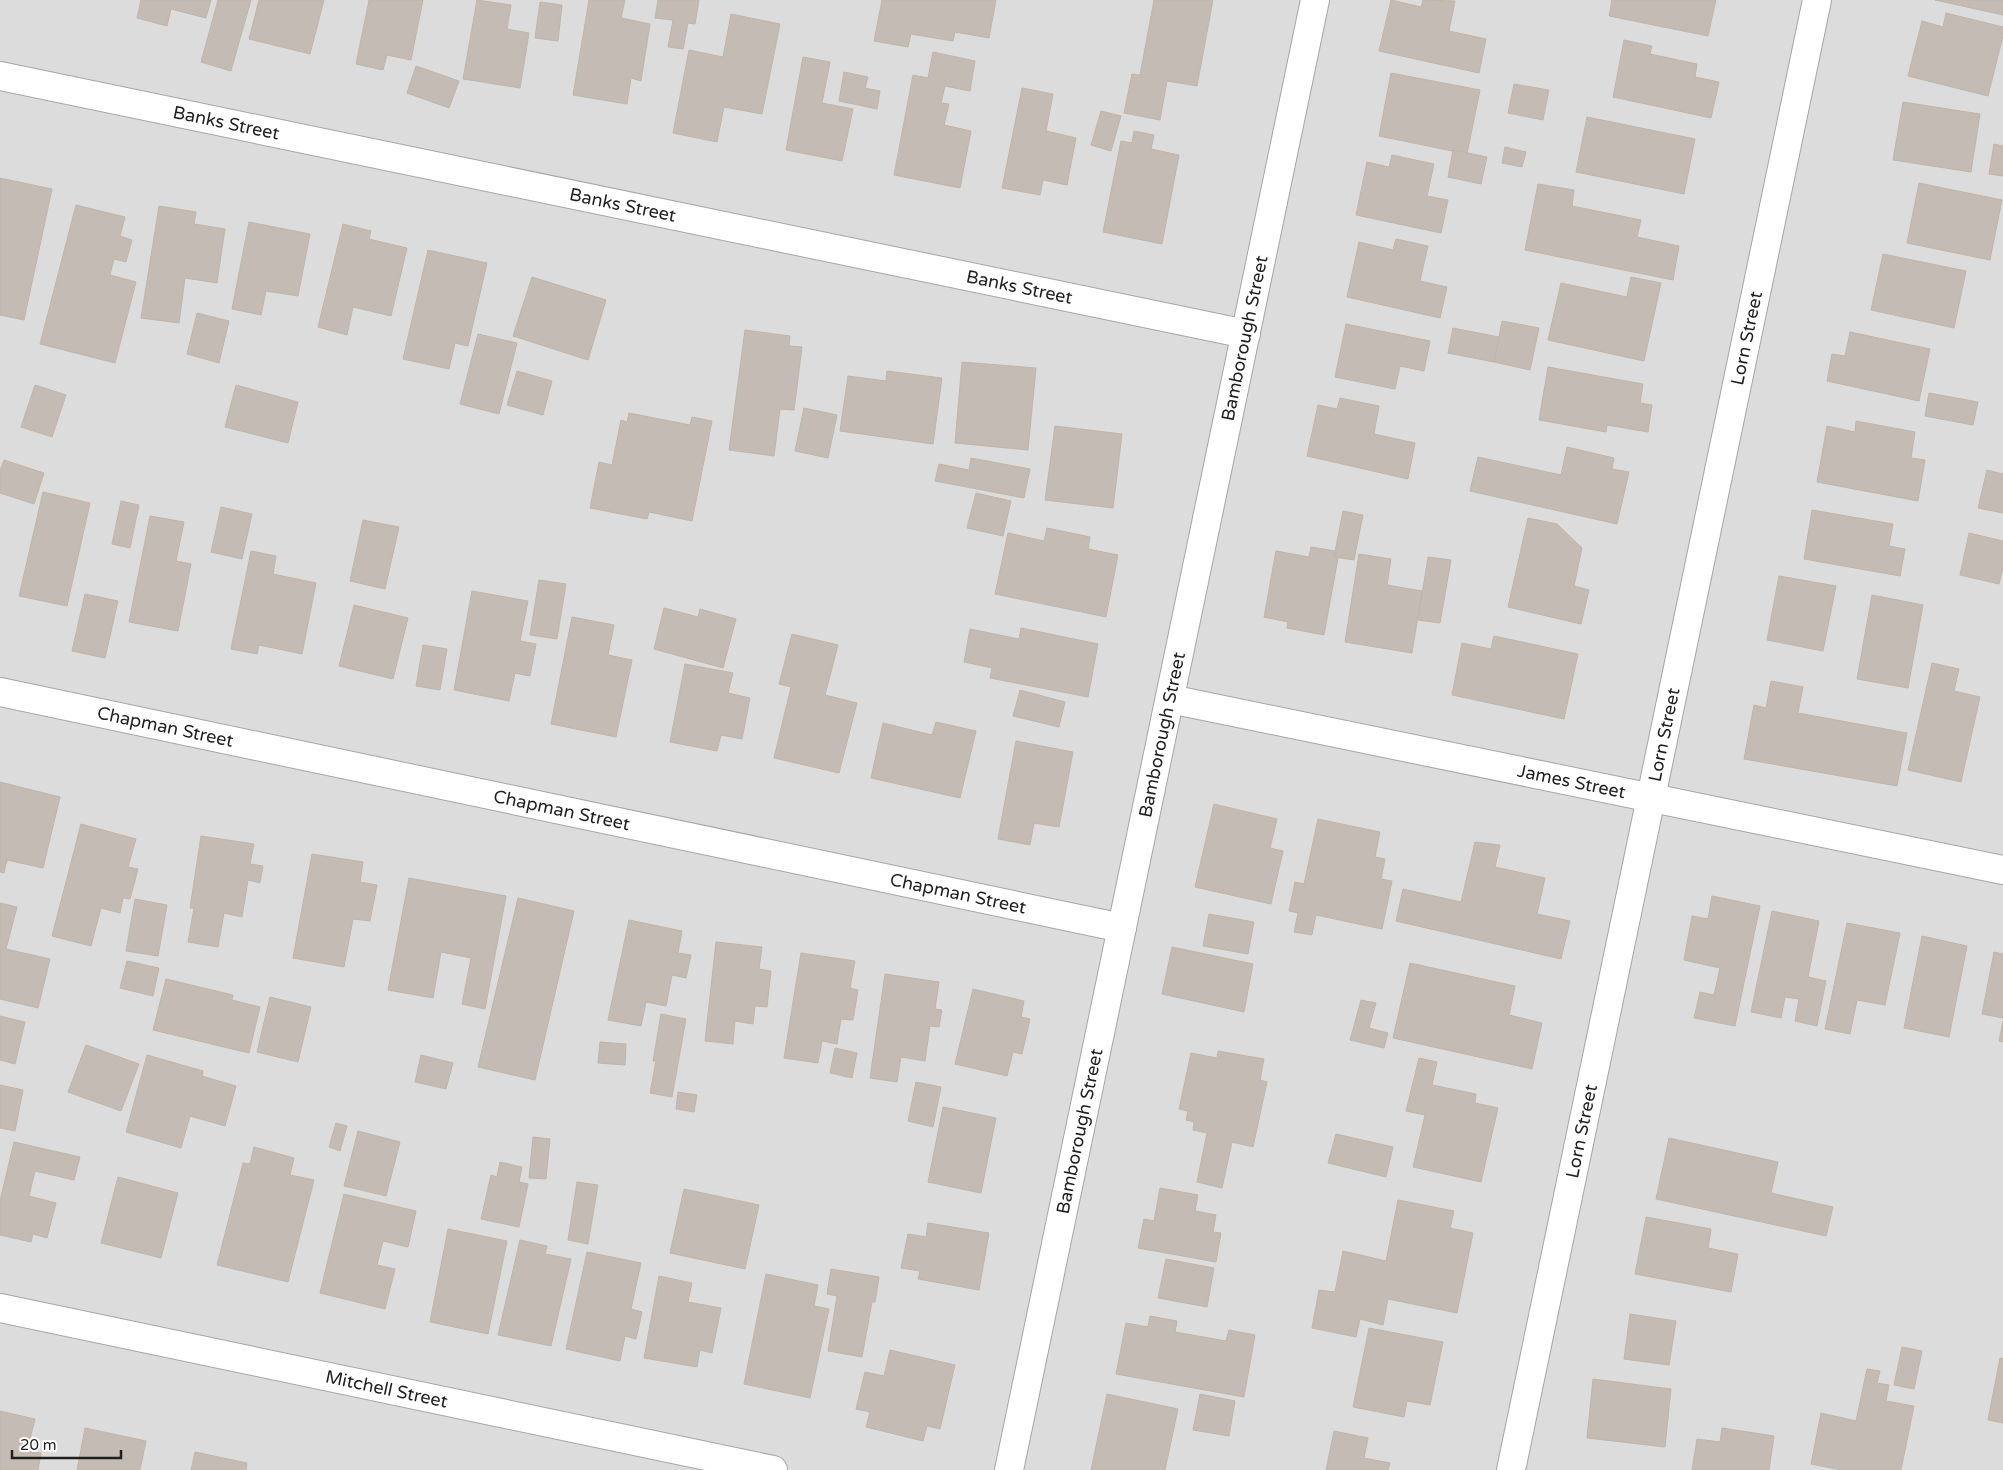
<svg xmlns="http://www.w3.org/2000/svg" width="2003" height="1470" font-family="'Varela Round',sans-serif">
<rect width="100%" height="100%" fill="#f0ede5"/>
<!-- residential -->
<rect fill="#dddcdc" x="0" y="0" width="2003" height="1470"/>
<!-- building -->
<g fill="#c4bcb4" stroke="#c1b4a7">
<polygon points="141,0 211,0 206,18 171,9 167,26 137,18"/>
<polygon points="218,0 251,0 231,71 201,62"/>
<polygon points="259,0 324,0 310,54 249,39"/>
<polygon points="369,0 423,0 411,60 387,55 383,70 356,64"/>
<polygon points="477,0 511,5 507,29 529,33 520,88 463,79"/>
<polygon points="589,0 625,0 621,18 650,24 641,81 631,78 627,104 573,95"/>
<polygon points="658,0 699,0 695,24 688,23 683,49 668,47 673,20 655,18"/>
<polygon points="882,0 996,0 989,38 955,32 953,41 911,34 908,47 874,41"/>
<polygon points="1154,0 1213,0 1197,86 1167,81 1160,120 1124,113 1132,74 1140,75"/>
<polygon points="1391,0 1421,7 1423,0 1455,1 1449,31 1486,39 1479,73 1379,51"/>
<polygon points="1612,0 1716,0 1708,36 1609,16"/>
<polygon points="1935,0 2003,0 2003,15"/>
<polygon points="540,2 562,5 558,41 535,38"/>
<polygon points="1946,13 2003,27 2003,36 1988,96 1908,76 1922,21 1943,27"/>
<polygon points="731,14 780,24 762,114 724,107 717,142 673,133 689,50 723,57"/>
<polygon points="1624,40 1652,46 1650,54 1697,64 1695,77 1719,82 1711,118 1613,97"/>
<polygon points="933,52 975,61 970,91 945,86 941,103 949,104 944,125 971,131 960,188 894,175 913,75 928,78"/>
<polygon points="803,57 830,62 822,103 853,109 842,161 786,150"/>
<polygon points="416,66 459,81 449,108 407,93"/>
<polygon points="844,72 868,77 865,88 880,91 877,109 839,101"/>
<polygon points="1391,73 1480,90 1467,154 1379,136"/>
<polygon points="1514,84 1549,90 1543,120 1508,113"/>
<polygon points="1022,88 1053,94 1046,131 1076,138 1067,185 1043,180 1040,195 1002,188"/>
<polygon points="1903,102 1980,114 1971,172 1893,160"/>
<polygon points="1101,111 1121,116 1111,151 1091,145"/>
<polygon points="1587,117 1695,139 1684,194 1576,172"/>
<polygon points="1134,131 1154,135 1151,149 1179,155 1162,244 1103,232 1121,141 1132,143"/>
<polygon points="1994,144 2003,146 2003,176 1989,174"/>
<polygon points="1505,147 1526,152 1522,167 1502,163"/>
<polygon points="1453,150 1487,157 1481,184 1448,177"/>
<polygon points="1392,155 1434,164 1427,196 1448,200 1441,233 1356,215 1367,162 1389,167"/>
<polygon points="0,178 52,189 24,320 0,315"/>
<polygon points="1919,183 2002,200 1990,260 1907,243"/>
<polygon points="1538,184 1574,190 1572,206 1641,220 1637,237 1679,246 1673,280 1525,250"/>
<polygon points="76,205 125,217 120,236 132,240 126,262 114,259 110,275 136,282 115,363 40,344"/>
<polygon points="159,206 196,212 194,224 225,229 217,283 185,278 179,323 141,318"/>
<polygon points="249,222 310,234 298,296 266,291 261,315 232,309"/>
<polygon points="343,224 371,231 369,239 407,248 391,316 353,307 347,335 318,327"/>
<polygon points="1396,239 1428,246 1420,281 1447,287 1440,318 1347,297 1359,242 1393,250"/>
<polygon points="428,250 487,263 468,346 455,343 449,369 403,359"/>
<polygon points="1883,254 1966,271 1954,328 1871,310"/>
<polygon points="532,277 606,300 588,360 513,336"/>
<polygon points="1631,277 1661,283 1644,361 1548,340 1561,283 1627,297"/>
<polygon points="197,313 229,321 219,363 187,354"/>
<polygon points="1502,321 1539,328 1530,370 1494,362"/>
<polygon points="1346,324 1430,341 1424,371 1400,366 1395,389 1335,377"/>
<polygon points="1453,328 1499,337 1494,362 1448,353"/>
<polygon points="745,330 790,336 789,346 802,347 794,410 780,409 774,456 729,450"/>
<polygon points="1850,332 1930,349 1919,401 1827,381 1832,354 1845,356"/>
<polygon points="478,334 517,343 499,414 460,404"/>
<polygon points="962,362 1036,368 1028,450 955,443"/>
<polygon points="1548,367 1643,384 1640,403 1652,405 1648,432 1607,425 1606,432 1539,420"/>
<polygon points="517,371 552,381 543,415 507,405"/>
<polygon points="887,371 942,378 933,444 840,431 848,376 886,381"/>
<polygon points="35,385 66,395 52,437 21,427"/>
<polygon points="236,385 298,402 288,443 225,427"/>
<polygon points="1929,393 1978,402 1973,425 1925,416"/>
<polygon points="1340,398 1379,406 1374,434 1415,443 1408,479 1307,456 1318,405 1337,409"/>
<polygon points="804,408 837,415 828,458 795,451"/>
<polygon points="629,413 690,425 692,417 712,421 692,521 649,512 647,519 590,508 599,462 612,465 621,420 627,422"/>
<polygon points="1856,421 1915,432 1911,458 1925,460 1918,501 1817,482 1827,426 1855,432"/>
<polygon points="1055,426 1122,434 1113,508 1045,500"/>
<polygon points="1567,447 1614,458 1612,469 1629,472 1617,524 1470,491 1478,457 1561,475"/>
<polygon points="971,458 1030,469 1024,498 935,481 939,464 969,470"/>
<polygon points="4,460 44,473 34,504 0,493 0,471"/>
<polygon points="1987,470 2003,474 2003,513 1978,508"/>
<polygon points="43,492 90,503 67,606 19,596"/>
<polygon points="976,493 1011,501 1003,536 967,528"/>
<polygon points="121,501 139,505 130,548 112,544"/>
<polygon points="221,507 252,514 242,559 211,552"/>
<polygon points="1812,510 1893,524 1889,546 1905,549 1900,576 1804,559"/>
<polygon points="1343,511 1363,515 1354,560 1334,557"/>
<polygon points="150,516 184,522 176,561 191,564 178,631 129,622"/>
<polygon points="1528,518 1557,524 1582,548 1574,586 1589,590 1581,624 1508,607"/>
<polygon points="363,520 399,527 385,589 350,581"/>
<polygon points="1047,528 1090,537 1088,549 1118,555 1106,617 995,594 1008,533 1044,541"/>
<polygon points="1969,533 2003,541 2003,568 1999,584 1960,575"/>
<polygon points="1311,547 1335,551 1333,556 1338,558 1324,635 1287,628 1288,622 1264,617 1276,551 1309,557"/>
<polygon points="251,551 276,556 273,574 316,583 302,654 259,645 257,654 231,649"/>
<polygon points="1359,554 1391,559 1387,585 1422,591 1412,653 1345,642"/>
<polygon points="1428,557 1451,560 1440,623 1418,620"/>
<polygon points="1779,576 1836,586 1823,651 1767,640"/>
<polygon points="539,580 566,584 557,639 530,635"/>
<polygon points="472,591 528,601 520,641 536,644 530,676 515,673 509,701 454,690"/>
<polygon points="85,594 118,601 105,658 72,651"/>
<polygon points="1872,595 1923,605 1908,688 1857,679"/>
<polygon points="354,605 408,618 393,679 339,666"/>
<polygon points="664,608 698,617 700,609 736,619 723,668 654,649"/>
<polygon points="572,617 614,625 608,655 632,660 616,737 551,724"/>
<polygon points="1021,628 1098,644 1088,697 990,678 992,668 964,662 970,629 1019,639"/>
<polygon points="792,634 838,645 825,695 857,703 839,773 774,758 791,687 779,684"/>
<polygon points="1494,636 1578,654 1564,719 1452,695 1462,643 1491,649"/>
<polygon points="423,645 447,649 440,690 416,686"/>
<polygon points="1932,663 1959,669 1954,691 1980,697 1961,782 1908,770"/>
<polygon points="685,664 733,673 728,693 750,698 742,739 721,735 717,751 670,742"/>
<polygon points="1771,681 1803,687 1798,713 1907,733 1897,786 1744,759 1754,705 1766,708"/>
<polygon points="1020,690 1065,702 1059,727 1013,716"/>
<polygon points="936,722 976,731 960,798 871,778 883,723 932,735"/>
<polygon points="1016,741 1073,752 1059,827 1034,823 1030,845 998,839"/>
<polygon points="0,782 60,797 43,868 7,860 4,873 0,872"/>
<polygon points="1214,804 1277,819 1270,848 1283,851 1271,904 1195,887"/>
<polygon points="1318,819 1380,832 1375,857 1385,859 1381,879 1392,881 1382,929 1316,915 1312,935 1294,932 1298,913 1289,911 1295,882 1304,884"/>
<polygon points="81,824 136,839 128,867 138,869 130,899 123,898 120,913 101,908 91,946 52,936"/>
<polygon points="201,836 254,844 250,864 263,866 260,883 248,880 242,917 224,913 218,947 188,942 194,908 190,908"/>
<polygon points="1475,842 1500,845 1495,867 1545,878 1537,914 1570,921 1561,959 1396,921 1403,889 1461,902"/>
<polygon points="312,854 363,862 360,882 377,885 370,921 353,919 344,967 293,958"/>
<polygon points="409,878 506,896 485,1009 462,1004 471,958 441,952 433,998 388,990"/>
<polygon points="1712,896 1760,906 1735,1026 1694,1018 1700,992 1714,995 1720,968 1684,960 1692,916 1708,919"/>
<polygon points="518,898 574,911 535,1080 478,1067"/>
<polygon points="135,899 167,905 158,956 126,951"/>
<polygon points="0,903 17,907 6,949 50,959 38,1008 0,999"/>
<polygon points="1772,911 1819,921 1808,977 1826,981 1817,1026 1795,1021 1799,999 1785,997 1781,1018 1751,1012"/>
<polygon points="1209,914 1254,922 1248,954 1203,946"/>
<polygon points="629,920 682,931 678,953 691,955 686,978 672,975 666,1006 646,1002 641,1026 608,1020"/>
<polygon points="1847,923 1900,933 1885,1005 1857,1000 1850,1034 1825,1029"/>
<polygon points="1922,936 1967,946 1949,1037 1904,1028"/>
<polygon points="716,942 762,947 759,969 771,971 767,1007 755,1006 753,1024 735,1021 733,1044 705,1041"/>
<polygon points="1172,947 1253,964 1244,1012 1162,994"/>
<polygon points="1994,952 2003,954 2003,1018 1982,1014"/>
<polygon points="801,953 855,961 850,988 858,990 853,1020 841,1019 837,1044 822,1041 818,1063 784,1058"/>
<polygon points="127,961 159,968 153,996 120,988"/>
<polygon points="1410,963 1515,986 1509,1015 1542,1023 1532,1069 1393,1038"/>
<polygon points="885,974 939,982 935,1009 942,1010 939,1027 930,1026 925,1061 901,1057 897,1082 870,1078"/>
<polygon points="166,979 233,995 232,1000 260,1007 249,1053 153,1030"/>
<polygon points="973,989 1024,1001 1021,1017 1030,1019 1022,1054 1013,1052 1007,1076 955,1064"/>
<polygon points="270,997 311,1007 298,1062 257,1052"/>
<polygon points="1361,1000 1376,1003 1369,1028 1388,1033 1384,1048 1350,1040"/>
<polygon points="661,1014 686,1019 672,1097 650,1093 656,1061 653,1061"/>
<polygon points="0,1016 25,1022 15,1064 0,1060"/>
<polygon points="2003,1021 2003,1042 1999,1041"/>
<polygon points="600,1042 626,1044 625,1065 598,1063"/>
<polygon points="86,1045 139,1064 121,1111 68,1092"/>
<polygon points="835,1048 857,1053 852,1078 830,1073"/>
<polygon points="1218,1051 1264,1059 1260,1080 1267,1082 1253,1147 1232,1142 1222,1188 1197,1182 1207,1133 1193,1130 1194,1122 1186,1120 1188,1111 1179,1109 1191,1053 1217,1058"/>
<polygon points="147,1055 203,1071 202,1076 236,1086 225,1126 190,1116 181,1148 126,1132"/>
<polygon points="421,1055 453,1063 446,1089 415,1082"/>
<polygon points="1419,1058 1437,1062 1432,1085 1476,1094 1475,1103 1498,1108 1481,1182 1413,1167 1425,1115 1406,1111"/>
<polygon points="916,1082 941,1087 933,1127 908,1121"/>
<polygon points="0,1085 23,1090 15,1131 0,1128"/>
<polygon points="678,1092 697,1095 694,1112 676,1109"/>
<polygon points="943,1107 996,1118 981,1193 928,1182"/>
<polygon points="336,1123 347,1126 340,1151 329,1147"/>
<polygon points="358,1131 400,1142 386,1196 344,1186"/>
<polygon points="1336,1134 1393,1147 1386,1177 1328,1163"/>
<polygon points="533,1137 550,1139 546,1179 529,1178"/>
<polygon points="1669,1138 1778,1162 1771,1193 1833,1207 1826,1236 1656,1199"/>
<polygon points="14,1142 80,1157 74,1180 35,1171 29,1196 56,1203 47,1238 33,1234 31,1242 0,1235 0,1201"/>
<polygon points="254,1147 294,1158 290,1175 314,1180 288,1282 217,1265 243,1163 250,1164"/>
<polygon points="500,1162 522,1167 519,1182 528,1184 519,1227 481,1219 491,1175 497,1177"/>
<polygon points="118,1177 178,1193 161,1258 101,1243"/>
<polygon points="577,1182 598,1185 588,1244 568,1240"/>
<polygon points="1160,1188 1198,1195 1195,1211 1216,1215 1213,1232 1221,1233 1216,1262 1138,1248 1144,1219 1154,1221"/>
<polygon points="684,1189 759,1205 745,1269 670,1253"/>
<polygon points="344,1194 416,1211 408,1247 383,1241 377,1265 395,1269 385,1309 320,1293"/>
<polygon points="1398,1200 1454,1211 1450,1228 1473,1233 1457,1313 1388,1299 1383,1325 1360,1319 1356,1337 1312,1328 1319,1290 1335,1292 1343,1251 1386,1261"/>
<polygon points="1646,1217 1711,1229 1708,1248 1738,1254 1731,1292 1635,1274"/>
<polygon points="928,1223 989,1233 979,1290 918,1279 920,1271 901,1268 908,1234 926,1237"/>
<polygon points="448,1229 507,1241 488,1334 430,1322"/>
<polygon points="520,1240 547,1246 545,1254 571,1259 551,1346 498,1335"/>
<polygon points="587,1252 641,1263 631,1309 642,1312 636,1339 625,1336 620,1361 566,1349"/>
<polygon points="1166,1259 1214,1268 1207,1307 1158,1298"/>
<polygon points="831,1269 879,1277 875,1302 872,1302 862,1357 828,1351 837,1296 827,1294"/>
<polygon points="766,1274 818,1285 814,1306 829,1309 810,1398 744,1384"/>
<polygon points="659,1276 692,1283 688,1302 721,1308 712,1353 700,1350 697,1367 644,1358"/>
<polygon points="1630,1314 1676,1321 1669,1365 1624,1359"/>
<polygon points="1150,1316 1177,1321 1175,1332 1226,1341 1229,1330 1255,1335 1244,1397 1116,1374 1126,1323 1148,1327"/>
<polygon points="1369,1328 1443,1342 1430,1405 1407,1401 1404,1417 1353,1407"/>
<polygon points="1902,1347 1922,1351 1914,1389 1894,1385"/>
<polygon points="890,1350 955,1365 940,1429 927,1426 923,1441 866,1427 870,1412 856,1409 865,1372 884,1376"/>
<polygon points="2000,1358 2003,1359 2003,1423 1988,1420"/>
<polygon points="1867,1369 1880,1371 1877,1383 1889,1385 1886,1401 1914,1406 1901,1470 1842,1470 1811,1464 1821,1413 1856,1421"/>
<polygon points="1593,1379 1671,1389 1665,1447 1587,1438"/>
<polygon points="1107,1394 1178,1409 1165,1470 1091,1470"/>
<polygon points="1200,1394 1235,1401 1229,1436 1193,1430"/>
<polygon points="0,1411 35,1419 27,1451 41,1453 38,1470 0,1470"/>
<polygon points="85,1428 146,1441 140,1470 77,1470"/>
<polygon points="1722,1428 1774,1436 1769,1470 1692,1470 1697,1439 1720,1442"/>
<polygon points="1334,1431 1368,1438 1364,1458 1390,1463 1388,1470 1326,1470"/>
<polygon points="195,1452 247,1463 246,1470 191,1470"/>
</g>
<g fill="none" stroke-linecap="round" stroke-linejoin="round">
<!-- street casing -->
<g stroke="#a6a6a6" stroke-width="30">
<g id="street">
<path id="s1" d="M 0,76 L 1246,334"/>
<path id="s2" d="M 0,692 L 1122,928"/>
<path id="s3" d="M 1170,699 L 2003,870"/>
<path id="s4" d="M 0,1308 L 773,1470"/>
<path id="s5" d="M 1009,1470 L 1315,0"/>
<path id="s6" d="M 1511,1470 L 1817,0"/>
</g>
</g>
<!-- street -->
<use href="#street" stroke="#fff" stroke-width="28"/>
</g>
<g text-anchor="middle" stroke-width="5" stroke-linejoin="round" paint-order="stroke">
<!-- street labels -->
<g font-size="18" fill="#1f1f1f" stroke="#fff">
<text dy="6" stroke="none"><textPath href="#s1" startOffset="231">Banks Street</textPath></text>
<text dy="6" stroke="none"><textPath href="#s1" startOffset="636">Banks Street</textPath></text>
<text dy="6" stroke="none"><textPath href="#s1" startOffset="1041">Banks Street</textPath></text>
<text dy="6" stroke="none"><textPath href="#s6" startOffset="1156">Lorn Street</textPath></text>
<text dy="6" stroke="none"><textPath href="#s5" startOffset="1156">Bamborough Street</textPath></text>
<text dy="6" stroke="none"><textPath href="#s2" startOffset="169">Chapman Street</textPath></text>
<text dy="6" stroke="none"><textPath href="#s5" startOffset="751">Bamborough Street</textPath></text>
<text dy="6" stroke="none"><textPath href="#s6" startOffset="751">Lorn Street</textPath></text>
<text dy="6" stroke="none"><textPath href="#s3" startOffset="410">James Street</textPath></text>
<text dy="6" stroke="none"><textPath href="#s2" startOffset="574">Chapman Street</textPath></text>
<text dy="6" stroke="none"><textPath href="#s2" startOffset="979">Chapman Street</textPath></text>
<text dy="6" stroke="none"><textPath href="#s6" startOffset="346">Lorn Street</textPath></text>
<text dy="6" stroke="none"><textPath href="#s5" startOffset="346">Bamborough Street</textPath></text>
<text dy="6" stroke="none"><textPath href="#s4" startOffset="395">Mitchell Street</textPath></text>
</g>
</g>
<!-- scale -->
<path d="M12 1450v8h109v-8" fill="none" stroke="#1f1f1f" stroke-width="2.5"/>
<text x="20" y="1450" font-size="15" fill="#1f1f1f" stroke="#ffffff" stroke-width="4" paint-order="stroke">20 m</text>
</svg>
